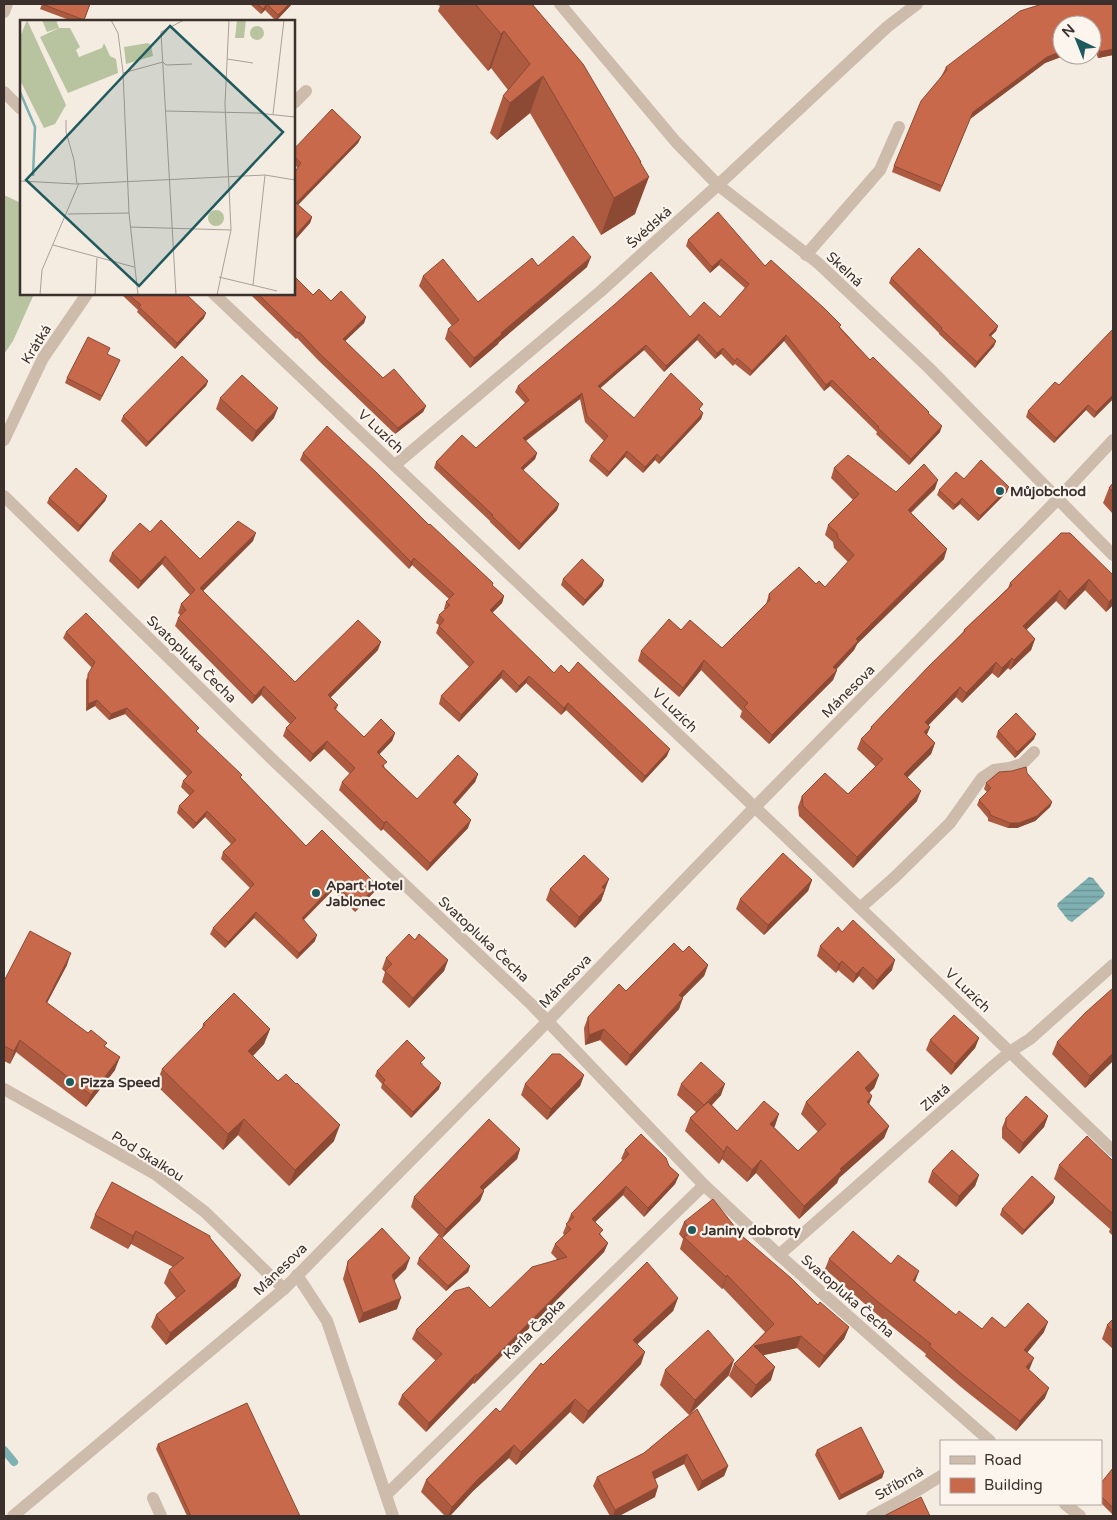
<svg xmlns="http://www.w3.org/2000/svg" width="1117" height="1520" font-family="'Varela Round',sans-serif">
<defs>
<pattern id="water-rules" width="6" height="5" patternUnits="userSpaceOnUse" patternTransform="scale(1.25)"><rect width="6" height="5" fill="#7fb0b2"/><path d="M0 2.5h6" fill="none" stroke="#699091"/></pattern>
</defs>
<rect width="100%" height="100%" fill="#f4ebe1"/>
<!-- grass -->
<polygon fill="#b8c4a0" points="4,195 21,203 21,294 34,294 13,341 4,354"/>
<!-- water -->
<polygon fill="url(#water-rules)" points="1089,877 1093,878 1105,893 1103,897 1072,922 1068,920 1057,906 1058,903"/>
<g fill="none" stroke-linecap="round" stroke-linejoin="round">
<!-- stream -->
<polyline stroke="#7fb0b2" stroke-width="8" points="4,1450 14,1462"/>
<!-- lane -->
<g stroke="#cdbbac" stroke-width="12">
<polyline points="806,255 880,170 899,127"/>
<polyline points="860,908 895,877 950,823 982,778 994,770 1009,768 1022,764 1034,752"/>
<polyline points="153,1498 161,1516"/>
</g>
<!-- street -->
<g stroke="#cdbbac" stroke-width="12">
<polyline points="560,4 676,142 718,185 818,263 928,367 1113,555"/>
<polyline points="4,12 7,4"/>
<polyline points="4,92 21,109"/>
<polyline points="294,103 306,91"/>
<polyline points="214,294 782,833 1113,1151"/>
<polyline points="4,440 43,358 87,294"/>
<polyline points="395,465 601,291 718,185 887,27 917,4"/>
<polyline points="4,496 274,761 532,1005 704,1185 779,1255 990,1441"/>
<polyline points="4,1089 155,1174 205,1212 284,1289"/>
<polyline points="779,1255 991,1068 1011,1051 1030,1039 1113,965"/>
<polyline points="297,1275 327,1321 393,1516"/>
<polyline points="386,1495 704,1185"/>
<polyline points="1065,1504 1080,1516"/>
<polyline points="13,1516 284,1289 548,1021 755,807 1058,499 1113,440"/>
<polyline points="872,1516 902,1500 941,1476"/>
</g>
</g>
<!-- wall -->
<g fill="#ac5a40">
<polygon points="42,4 90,4 84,21 72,21 40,9"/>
<polygon points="250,4 292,4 276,21 265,10 261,14"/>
<polygon points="437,4 532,4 641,162 635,214 601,235 530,113 497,140 490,133 503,96 508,90 491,68 488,71 456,33 438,11 440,6"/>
<polygon points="1113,4 1113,55 1098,58 1093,45 1045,63 970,119 940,192 892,172 894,166 943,73 946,67"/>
<polygon points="361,137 358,143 298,205 312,217 310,223 294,241 294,173 298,168 294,164 294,149"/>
<polygon points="688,240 765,266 840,327 870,360 929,414 940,432 909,465 876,434 877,432 830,386 824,391 784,341 750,376 735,364 733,366 721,354 715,359 697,340 664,372 644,350 600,388 634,418 700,410 703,413 701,419 659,464 655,460 643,473 625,457 607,477 589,461 591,456 604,441 585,422 580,399 526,441 537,453 535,459 523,470 559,504 557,510 519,550 490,522 490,521 434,468 436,462 476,448 525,403 515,392 518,386 690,317 720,317 745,288 719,265 710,273 686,246"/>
<polygon points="538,266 587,267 499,342 498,344 470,368 445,339 448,329 452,326 419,286 423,276 478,302"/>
<polygon points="891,278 998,326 996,331 991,336 996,341 994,346 975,368 939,334 939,333 889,283"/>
<polygon points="121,294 186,294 204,318 175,349 137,312 138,310"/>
<polygon points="248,294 294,294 313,295 331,301 366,317 364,323 345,341 383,378 426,406 423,412 395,434 318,360 297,338 296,339 251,295 250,296"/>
<polygon points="1096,347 1113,399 1094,418 1086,410 1054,443 1026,417 1028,411 1059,385"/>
<polygon points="118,365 100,401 65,383 67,378"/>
<polygon points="208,381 206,386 146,447 121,421 123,416"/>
<polygon points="220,398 274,418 252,442 216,409"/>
<polygon points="303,453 429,525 493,583 492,585 504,596 502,603 492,613 554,673 667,756 642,783 566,710 561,715 526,683 516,693 501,678 459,722 439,704 441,696 469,667 436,633 439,625 436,623 439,615 445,610 444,609 446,602 449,599 412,565 409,569 300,460"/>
<polygon points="834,468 896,492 935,489 911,513 944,559 857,644 854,650 836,670 837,670 833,680 769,744 740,717 742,711 701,670 679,697 638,661 641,651 681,630 722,648 766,604 769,594 816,584 825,587 848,562 834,548 833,542 825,535 828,525 853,500 831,478"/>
<polygon points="964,479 1007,492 978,521 960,504 953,510 937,495 939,490"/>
<polygon points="1113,483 1113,514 1103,503 1109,488"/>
<polygon points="107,496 105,501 78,532 47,503 49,498"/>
<polygon points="150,532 200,559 253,541 203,591 295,682 378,650 330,698 338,705 336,710 364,737 395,733 392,741 379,754 385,768 417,799 478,774 475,782 455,805 468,828 427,871 383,829 381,831 339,790 342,782 350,774 324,749 310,762 283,736 286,728 290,724 261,695 252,704 175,626 178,618 180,615 178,613 181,604 190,595 162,564 138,589 109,561 112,553"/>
<polygon points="1113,575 1113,605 1106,612 1085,590 1065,610 1056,601 1026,630 1035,639 1031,650 1010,670 1008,668 998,678 992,673 962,703 956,697 928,725 930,727 926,735 935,743 931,754 907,777 917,801 853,868 799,816 798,807 802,796 848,794 876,767 857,749 861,739 870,730 871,727 963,632 964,630 1008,588 1010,583"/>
<polygon points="563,579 604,580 602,586 583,606 561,585"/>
<polygon points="66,632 197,732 306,846 375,891 355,912 333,890 304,920 315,941 297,959 254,918 225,948 210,934 213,928 250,888 221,859 223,852 231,844 205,817 193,829 177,813 179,806 190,796 181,787 183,781 187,776 125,714 109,720 95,706 86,711 86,680 92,668 63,638"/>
<polygon points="998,731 1034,739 1015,758 996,737"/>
<polygon points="1027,773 1052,802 1050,807 1035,821 1017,828 1008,828 988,821 988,818 977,805 979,800 987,792 984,789 986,783"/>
<polygon points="812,880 808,891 764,935 736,909 740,899"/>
<polygon points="550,889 605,890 601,901 575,928 546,900"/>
<polygon points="842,932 892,970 873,990 859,976 853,983 838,970 836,973 817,956 820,946"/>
<polygon points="415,940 448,960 444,971 409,1008 382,982 385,972 382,969 386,958"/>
<polygon points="683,952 708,965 704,976 682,998 679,1009 626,1066 600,1040 585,1045 584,1028 588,1017"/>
<polygon points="67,965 47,1003 106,1047 115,1070 86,1107 16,1052 10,1064 4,1061 4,981"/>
<polygon points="203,1024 270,1029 264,1044 253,1056 334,1141 289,1186 238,1135 223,1150 156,1085 162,1069 202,1029"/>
<polygon points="979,1038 975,1048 951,1075 926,1050 930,1040"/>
<polygon points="1057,1042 1113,1061 1085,1088 1052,1054"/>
<polygon points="423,1063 422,1064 439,1089 411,1118 381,1088 382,1084 375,1076 377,1071"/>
<polygon points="584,1075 580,1086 547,1120 521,1095 525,1084"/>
<polygon points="879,1075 874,1088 869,1093 872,1096 869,1104 889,1126 884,1138 839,1178 837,1183 799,1219 756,1173 747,1182 722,1159 719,1164 685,1131 690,1118 696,1112 677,1095 681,1084 721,1095 712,1105 737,1131 775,1126 774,1127 798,1151 818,1132 801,1114 806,1102"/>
<polygon points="1048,1116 1044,1127 1019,1154 1002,1138 1002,1128 1006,1118"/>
<polygon points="520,1149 517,1159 483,1190 484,1191 480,1201 442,1238 411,1207 414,1197"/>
<polygon points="625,1150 669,1166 679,1175 675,1184 644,1217 623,1195 595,1222 601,1235 608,1243 604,1252 474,1384 473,1383 426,1432 398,1404 402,1395 436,1361 412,1339 416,1330 490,1308 557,1259 551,1253 555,1244 564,1235 563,1233 571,1214 623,1160 621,1159"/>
<polygon points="1113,1161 1113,1236 1109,1232 1110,1229 1054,1179 1059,1165"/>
<polygon points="932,1171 979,1175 975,1186 956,1207 928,1182"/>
<polygon points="1055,1197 1053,1203 1022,1235 1000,1215 1002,1209"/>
<polygon points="95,1215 210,1238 241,1275 236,1287 166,1345 151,1327 156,1315 176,1298 164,1283 169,1270 173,1267 131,1244 128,1249 90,1228"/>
<polygon points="684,1222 742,1236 818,1305 849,1327 844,1339 819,1368 797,1348 763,1355 771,1380 751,1398 729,1376 734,1364 765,1332 723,1288 722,1289 680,1249 683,1239 679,1234"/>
<polygon points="419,1258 470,1266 468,1272 446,1291 417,1264"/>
<polygon points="829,1259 891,1264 915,1282 956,1315 982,1329 1005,1328 1044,1332 1027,1353 1030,1368 1029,1370 1045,1398 1016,1431 961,1387 925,1356 926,1354 874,1312 825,1269"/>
<polygon points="348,1261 406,1269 394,1280 397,1309 359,1323 343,1279"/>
<polygon points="678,1298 673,1311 637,1344 641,1364 583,1424 570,1412 516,1465 509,1458 473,1491 450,1516 445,1516 421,1492 426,1480 500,1412 543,1365"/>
<polygon points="1113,1319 1113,1349 1102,1339 1107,1325"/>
<polygon points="665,1370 729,1375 689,1415 660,1385"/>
<polygon points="697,1409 728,1466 724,1476 698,1491 684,1464 655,1479 655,1497 619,1516 610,1516 593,1486 597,1477 644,1453"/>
<polygon points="158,1444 300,1516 187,1516 156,1449"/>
<polygon points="817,1450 884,1472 882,1478 839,1500 815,1455"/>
<polygon points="1113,1468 1113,1515 1101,1503 1101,1483"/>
</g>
<!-- shaded-wall -->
<g fill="#8c4a34">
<polygon points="267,4 265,10 261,14 263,9"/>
<polygon points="289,4 292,4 276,21 278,15"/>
<polygon points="504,31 491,68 488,71 501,34"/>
<polygon points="1095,38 1093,45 1092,45 1092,40"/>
<polygon points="1113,49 1113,55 1098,58 1100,52"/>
<polygon points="1062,51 1062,55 1066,55 1045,63 970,119 940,192 973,112 1047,57"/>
<polygon points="543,76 530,113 497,140 510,103"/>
<polygon points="361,137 358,143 294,209 296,203"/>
<polygon points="640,162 641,162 631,188 649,177 635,214 601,235 614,198"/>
<polygon points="312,217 310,223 294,241 294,237"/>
<polygon points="591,257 587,267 499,342 498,344 470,368 474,358 501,333"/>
<polygon points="721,259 719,265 710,273 712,267"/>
<polygon points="206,313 204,318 175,349 177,343"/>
<polygon points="366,317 364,323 341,345 343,339"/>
<polygon points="998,326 996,331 987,340 989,335"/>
<polygon points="699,334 697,340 664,372 666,366"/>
<polygon points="786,335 784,341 750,376 752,371"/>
<polygon points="996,341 994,346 975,368 977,362"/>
<polygon points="646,345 644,350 596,392 598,386"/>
<polygon points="723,348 721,354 715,359 717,353"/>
<polygon points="120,360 118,365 100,401 102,396"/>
<polygon points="832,380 830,386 824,391 826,385"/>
<polygon points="208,381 206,386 146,447 148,442"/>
<polygon points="582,393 580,399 521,444 523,438"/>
<polygon points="1113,395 1113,399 1094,418 1096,412"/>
<polygon points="1088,405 1086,410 1054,443 1056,438"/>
<polygon points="426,406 423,412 395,434 398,428"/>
<polygon points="278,408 274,418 252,442 256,431"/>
<polygon points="703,413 701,419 659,464 661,458"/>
<polygon points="942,426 940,432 909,465 911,459"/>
<polygon points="627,451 625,457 607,477 609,472"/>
<polygon points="537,453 535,459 519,474 521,468"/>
<polygon points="657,454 655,460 643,473 645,467"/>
<polygon points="938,480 935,489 904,519 908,510"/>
<polygon points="1009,487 1007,492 978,521 980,516"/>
<polygon points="107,496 105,501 78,532 80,526"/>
<polygon points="962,498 960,504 953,510 955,505"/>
<polygon points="559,504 557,510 519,550 521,544"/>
<polygon points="256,533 253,541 197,597 200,588"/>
<polygon points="947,549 944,559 857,644 854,650 829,677 833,667 856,639"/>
<polygon points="165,556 162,564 138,589 141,581"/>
<polygon points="414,558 412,565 409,569 411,562"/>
<polygon points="1089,579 1085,590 1065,610 1068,600"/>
<polygon points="604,580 602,586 583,606 585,600"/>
<polygon points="1060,590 1056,601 1019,637 1023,626"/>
<polygon points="504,596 502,603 487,618 490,610"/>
<polygon points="1113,598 1113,605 1106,612 1109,602"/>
<polygon points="1035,639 1031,650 1010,670 1014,660"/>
<polygon points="381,642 378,650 325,703 328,695"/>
<polygon points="1012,658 1008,668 998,678 1002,668"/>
<polygon points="704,660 701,670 679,697 683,688"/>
<polygon points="996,662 992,673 962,703 966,693"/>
<polygon points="503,670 501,678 459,722 461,715"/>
<polygon points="837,670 833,680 769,744 772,735"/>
<polygon points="529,676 526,683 516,693 519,686"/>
<polygon points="264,686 261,695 252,704 255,696"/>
<polygon points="960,687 956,697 921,733 925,722"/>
<polygon points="97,700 95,706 86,711 88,704"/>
<polygon points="568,703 566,710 561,715 564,708"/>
<polygon points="127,708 125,714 109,720 111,714"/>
<polygon points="930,727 926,737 924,732"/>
<polygon points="395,733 392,741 374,760 377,752"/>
<polygon points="1036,734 1034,739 1015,758 1017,752"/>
<polygon points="327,741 324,749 310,762 313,754"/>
<polygon points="935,743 931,754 900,785 904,774"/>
<polygon points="670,749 667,756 642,783 645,776"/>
<polygon points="478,774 475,782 450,810 453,802"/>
<polygon points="921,791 917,801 853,868 857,857"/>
<polygon points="1052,802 1050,807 1035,821 1017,828 1008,828 1010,823"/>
<polygon points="207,811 205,817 193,829 196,823"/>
<polygon points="471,820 468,828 427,871 430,863"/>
<polygon points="386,821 383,829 381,831 384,823"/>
<polygon points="609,879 605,890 602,887"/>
<polygon points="812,880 808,891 764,935 768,925"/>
<polygon points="335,884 333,890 299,924 302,918"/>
<polygon points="377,885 375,891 355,912 357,906"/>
<polygon points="605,890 601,901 575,928 579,917"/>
<polygon points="256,912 254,918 225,948 228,942"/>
<polygon points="317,935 315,941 297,959 299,953"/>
<polygon points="71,953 67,965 41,1014 46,1002"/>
<polygon points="448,960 444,971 409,1008 413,998"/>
<polygon points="895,960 892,970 873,990 877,980"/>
<polygon points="842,961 838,970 836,973 839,964"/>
<polygon points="708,965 704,976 675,1005 679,995"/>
<polygon points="863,967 859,976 853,983 856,974"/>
<polygon points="683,998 679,1009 626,1066 630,1055"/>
<polygon points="270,1029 264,1044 242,1067 248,1051"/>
<polygon points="604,1029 600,1040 585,1045 589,1035"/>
<polygon points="979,1038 975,1048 951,1075 955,1064"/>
<polygon points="20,1040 16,1052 10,1064 14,1051"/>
<polygon points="1113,1053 1113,1061 1085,1088 1090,1076"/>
<polygon points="120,1057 115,1070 86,1107 91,1095"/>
<polygon points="584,1075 580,1086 547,1120 551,1109"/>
<polygon points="879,1075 874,1088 860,1101 865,1088"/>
<polygon points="441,1083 439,1089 411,1118 413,1112"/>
<polygon points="725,1084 721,1095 701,1116 705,1106"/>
<polygon points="872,1096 868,1108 867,1102"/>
<polygon points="779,1114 775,1126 766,1136 770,1124"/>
<polygon points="1048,1116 1044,1127 1019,1154 1023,1143"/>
<polygon points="244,1119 238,1135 223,1150 228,1134"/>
<polygon points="340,1125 334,1141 289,1186 295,1170"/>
<polygon points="889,1126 884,1138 839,1178 837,1183 799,1219 804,1206 840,1169"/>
<polygon points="727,1146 722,1159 719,1164 724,1152"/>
<polygon points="520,1149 517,1159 476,1197 480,1187"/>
<polygon points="761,1160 756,1173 747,1182 752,1170"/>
<polygon points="679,1175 675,1184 644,1217 648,1208"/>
<polygon points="979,1175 975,1186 956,1207 959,1196"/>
<polygon points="626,1186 623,1195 589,1228 592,1219"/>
<polygon points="484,1191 480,1201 442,1238 446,1229"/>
<polygon points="1055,1197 1053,1203 1022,1235 1024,1230"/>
<polygon points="136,1231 131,1244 128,1249 133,1236"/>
<polygon points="608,1243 604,1252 474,1384 477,1375"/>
<polygon points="410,1258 406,1269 389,1286 392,1275"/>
<polygon points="470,1266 468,1272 446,1291 448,1286"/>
<polygon points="919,1271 915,1282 913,1280"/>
<polygon points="241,1275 236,1287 166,1345 170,1333"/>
<polygon points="727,1275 723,1288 722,1289 726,1277"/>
<polygon points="401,1298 397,1309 359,1323 363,1313"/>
<polygon points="678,1298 673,1311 629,1352 633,1340"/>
<polygon points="1048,1322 1044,1332 1021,1360 1024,1350"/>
<polygon points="849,1327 844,1339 819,1368 824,1356"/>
<polygon points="801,1336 797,1348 750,1358 754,1346"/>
<polygon points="645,1352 641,1364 583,1424 588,1411"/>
<polygon points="1034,1358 1030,1368 1022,1377 1026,1367"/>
<polygon points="734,1360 729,1375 689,1415 695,1400"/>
<polygon points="775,1367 771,1380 751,1398 756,1385"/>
<polygon points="476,1374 473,1383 426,1432 429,1423"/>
<polygon points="1049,1388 1045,1398 1016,1431 1020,1421"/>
<polygon points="575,1399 570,1412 516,1465 521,1452"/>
<polygon points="514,1445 509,1458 473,1491 450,1516 448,1516 452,1507 478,1479"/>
<polygon points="687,1454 684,1464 649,1482 652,1472"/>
<polygon points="728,1466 724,1476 698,1491 702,1481"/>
<polygon points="884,1472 882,1478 839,1500 841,1495"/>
<polygon points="658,1487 655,1497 619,1516 613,1516 615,1510"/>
</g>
<!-- building -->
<g fill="#c8694b" stroke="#8c4a34">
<polygon points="42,4 90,4 84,20"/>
<polygon points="257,4 289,4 278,15 267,4 263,9"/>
<polygon points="475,4 532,4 583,64 641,162 640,162 649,177 614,198 543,76 510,103 503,96 530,64 504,31 501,34"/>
<polygon points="1042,4 1113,4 1113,49 1100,52 1095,38 1092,40 1092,25 1062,25 1062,51 1047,57 973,112 942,186 894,166 921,101 947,70 946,67 1020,11"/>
<polygon points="332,109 361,137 296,203 312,217 294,237 294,173 301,163 294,156 294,149"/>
<polygon points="718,212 765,266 771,260 824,308 841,325 839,327 870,360 873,357 929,412 928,413 942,426 911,459 878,428 879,427 832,380 826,385 786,335 752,371 737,358 735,361 723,348 717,353 699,334 666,366 646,345 598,386 634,418 671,373 703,404 699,409 703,413 661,458 657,454 645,467 627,451 609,472 591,456 608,436 587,416 582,393 523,438 537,453 521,468 559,504 521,544 492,516 493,515 436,462 462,435 476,448 486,439 529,400 518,386 614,305 651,272 690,317 704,302 720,317 749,284 721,259 712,267 688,240"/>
<polygon points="573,236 591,257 501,333 502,334 474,358 448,329 459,320 423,276 443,259 478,302 532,258 538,266"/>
<polygon points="919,248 998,326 989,335 996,341 977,362 941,329 942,328 891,278"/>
<polygon points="294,276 313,295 319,289 331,301 341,291 366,317 343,339 383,378 394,369 426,406 398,428 320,354 299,332 298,333 258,294 294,294"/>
<polygon points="128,294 186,294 206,313 177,343 139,307 141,305"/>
<polygon points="1113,329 1113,395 1096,412 1088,405 1056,438 1028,411 1055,382 1059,385"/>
<polygon points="88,337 110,348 107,354 120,360 102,396 67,378"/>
<polygon points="182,356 208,381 148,442 123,416"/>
<polygon points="242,375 278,408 256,431 220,398"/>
<polygon points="327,426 377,473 429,525 430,524 493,583 492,585 504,596 490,610 554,673 561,665 569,673 578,662 670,749 645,776 568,703 564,708 529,676 519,686 503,670 461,715 441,696 474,662 439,626 444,620 439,615 450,605 446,602 454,594 414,558 411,562 303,453"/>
<polygon points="848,455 896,492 924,464 938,480 908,510 947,549 856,639 858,641 833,667 837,670 772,735 744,707 748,703 704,660 683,688 641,651 669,619 681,630 690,620 722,648 770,600 769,594 799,567 816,584 819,581 825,587 854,555 838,538 837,533 828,525 859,494 834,468"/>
<polygon points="981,460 1009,487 980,516 962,498 955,505 939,490 956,472 964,479"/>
<polygon points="76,468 107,496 80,526 49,498"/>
<polygon points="1113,483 1113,492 1109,488"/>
<polygon points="161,520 200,559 238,521 256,533 200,588 295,682 358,620 381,642 328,695 338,705 334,708 364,737 381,719 395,733 377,752 387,762 382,766 417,799 458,755 478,774 453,802 471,820 430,863 386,821 384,823 342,782 355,768 327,741 313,754 286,728 296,718 264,686 255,696 178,618 186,610 181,604 195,590 165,556 141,581 112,553 140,523 150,532"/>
<polygon points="1061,533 1070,533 1113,575 1113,598 1109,602 1089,579 1068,600 1060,590 1023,626 1035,639 1014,660 1012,658 1002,668 996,662 966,693 960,687 925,722 930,727 924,732 935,743 904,774 921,791 857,857 803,806 802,796 825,773 848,794 883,759 861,739 872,728 871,727 929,666 965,631 964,630 1012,585 1010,583"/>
<polygon points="582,559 604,580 585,600 563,579"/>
<polygon points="86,613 199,728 196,731 242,775 240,777 306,846 322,830 377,885 357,906 335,884 302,918 317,935 299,953 256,912 228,942 213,928 254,884 223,852 236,840 207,811 196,823 179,806 194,791 183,781 192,772 127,708 111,714 97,700 88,704 88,674 95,662 66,632"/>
<polygon points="1016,713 1036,734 1017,752 998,731"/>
<polygon points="1026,767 1027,773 1052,802 1037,816 1019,823 1010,823 990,815 990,812 979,800 991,788 986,783 999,772 1012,771"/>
<polygon points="783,853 812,880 768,925 740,899"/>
<polygon points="584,855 609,879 602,887 605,890 579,917 550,889"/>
<polygon points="853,920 895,960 877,980 863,967 856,974 842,961 839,964 820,946 838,927 842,932"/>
<polygon points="30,931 71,953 46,1002 88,1033 91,1030 107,1043 104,1046 120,1057 91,1095 20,1040 14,1051 4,1046 4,981"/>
<polygon points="409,934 415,940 419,934 448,960 413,998 385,971 392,964 386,958"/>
<polygon points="674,943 683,952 689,946 708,965 679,995 683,998 630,1055 604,1029 589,1035 588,1017 619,984 626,991"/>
<polygon points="1113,988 1113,1053 1090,1076 1057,1042 1085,1013"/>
<polygon points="234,993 270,1029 248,1051 278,1081 286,1074 296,1084 297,1083 340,1125 295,1170 244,1119 228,1134 162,1069 205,1025 203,1024"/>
<polygon points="954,1015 979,1038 955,1064 930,1040"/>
<polygon points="407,1040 425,1058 420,1063 441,1083 413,1112 383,1083 385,1080 377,1071"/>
<polygon points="858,1051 879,1075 865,1088 872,1096 867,1102 889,1126 840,1169 842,1170 804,1206 761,1160 752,1170 727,1146 724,1152 690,1118 708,1102 737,1131 764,1101 779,1114 770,1124 798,1151 826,1124 806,1102"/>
<polygon points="552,1054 560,1054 584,1075 551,1109 525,1084"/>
<polygon points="701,1062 725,1084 704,1105 681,1084"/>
<polygon points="1026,1096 1048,1116 1023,1143 1006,1127 1006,1118"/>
<polygon points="489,1119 520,1149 480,1187 484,1191 446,1229 414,1197"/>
<polygon points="641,1134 666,1158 669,1166 679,1175 648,1208 626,1186 592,1219 603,1230 599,1234 608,1243 477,1375 476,1374 429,1423 402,1395 442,1354 416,1330 455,1291 469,1287 490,1308 532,1267 567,1257 555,1244 571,1229 566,1224 574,1217 571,1214 629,1154 625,1150"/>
<polygon points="1087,1136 1113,1161 1113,1214 1059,1165"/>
<polygon points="952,1150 979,1175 959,1196 932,1171"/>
<polygon points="1032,1176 1055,1197 1024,1230 1002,1209"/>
<polygon points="112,1182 210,1236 210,1238 241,1275 170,1333 156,1315 185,1291 169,1270 184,1258 136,1231 133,1236 95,1215"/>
<polygon points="713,1199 742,1236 791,1278 818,1305 820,1302 849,1327 824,1356 801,1336 754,1346 775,1367 756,1385 734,1364 774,1324 727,1275 726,1277 684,1237 692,1231 684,1222"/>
<polygon points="382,1228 410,1258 392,1275 401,1298 363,1313 347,1268 348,1261"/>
<polygon points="853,1231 891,1264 898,1255 919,1271 913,1280 956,1315 959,1311 982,1329 992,1317 1005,1328 1028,1303 1048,1322 1024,1350 1034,1358 1026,1367 1049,1388 1020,1421 964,1376 929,1346 931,1344 878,1302 829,1259"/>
<polygon points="439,1235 470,1266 448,1286 419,1258"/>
<polygon points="647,1262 678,1298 633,1340 645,1352 588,1411 575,1399 521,1452 514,1445 478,1479 452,1507 426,1480 496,1408 500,1412 541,1363 543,1365"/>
<polygon points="1113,1319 1113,1331 1107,1325"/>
<polygon points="708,1330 734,1360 695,1400 665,1370"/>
<polygon points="247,1403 300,1516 191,1516 158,1444"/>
<polygon points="697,1409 728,1466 702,1481 687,1454 652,1472 658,1487 615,1510 597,1477 644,1453"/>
<polygon points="861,1427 884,1472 841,1495 817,1450"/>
<polygon points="1113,1468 1113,1508 1101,1496 1101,1483"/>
<polygon points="921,1497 930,1516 884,1516"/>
</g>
<!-- markers -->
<g fill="#1f5a5e" stroke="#fbf5ee" stroke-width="2">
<circle cx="1000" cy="491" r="5"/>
<circle cx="316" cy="893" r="5"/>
<circle cx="70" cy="1082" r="5"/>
<circle cx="692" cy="1230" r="5"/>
</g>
<g text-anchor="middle" stroke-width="4.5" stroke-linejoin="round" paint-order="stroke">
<!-- street labels -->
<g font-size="14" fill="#3b302b" stroke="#fbf5ee">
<text transform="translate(649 227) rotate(-42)" y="5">Švédská</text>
<text transform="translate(845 269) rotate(43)" y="5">Skelná</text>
<text transform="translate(36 344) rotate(-58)" y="5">Krátká</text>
<text transform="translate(381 431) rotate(43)" y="5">V Luzích</text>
<text transform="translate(192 659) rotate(44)" y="5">Svatopluka Čecha</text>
<text transform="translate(848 691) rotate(-45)" y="5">Mánesova</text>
<text transform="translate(675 710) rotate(44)" y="5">V Luzích</text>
<text transform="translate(484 939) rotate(43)" y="5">Svatopluka Čecha</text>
<text transform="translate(565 981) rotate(-46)" y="5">Mánesova</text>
<text transform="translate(968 990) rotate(44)" y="5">V Luzích</text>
<text transform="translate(935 1097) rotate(-41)" y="5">Zlatá</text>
<text transform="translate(148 1156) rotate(32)" y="5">Pod Skalkou</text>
<text transform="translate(280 1269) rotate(-44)" y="5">Mánesova</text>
<text transform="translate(848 1296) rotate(41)" y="5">Svatopluka Čecha</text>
<text transform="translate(534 1329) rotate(-44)" y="5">Karla Čapka</text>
<text transform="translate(899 1483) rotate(-30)" y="5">Stříbrná</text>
</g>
<!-- poi labels -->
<g font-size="14" font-weight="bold" fill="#3b302b" stroke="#fbf5ee" text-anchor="start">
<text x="1010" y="496">Můjobchod</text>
<text x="326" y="890">Apart Hotel<tspan x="326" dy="16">Jablonec</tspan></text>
<text x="80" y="1087">Pizza Speed</text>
<text x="702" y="1235">Janiny dobroty</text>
</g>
</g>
<!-- overview -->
<g transform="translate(20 20)">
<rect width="275" height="275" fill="#f4ebe1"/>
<path d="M 7,0 L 46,85 L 35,104 L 24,108 L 0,60 L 0,17 ZM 22,0 L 36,0 L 39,8 L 27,12 ZM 217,0 L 226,0 L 224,18 L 215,18 ZM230 13a7 7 0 1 1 14 0a7 7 0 1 1-14 0ZM 128,23 L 131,25 L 133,36 L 106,44 L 104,27 Z" fill="#b8c4a0"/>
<path d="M 39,8 L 50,8 L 60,27 L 56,30 L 59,37 L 82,28 L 84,23 L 90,36 L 96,39 L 98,53 L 48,73 L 20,17 ZM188 198a8 8 0 1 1 16 0a8 8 0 1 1-16 0Z" fill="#b8c4a0"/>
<path fill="none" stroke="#7fb0b2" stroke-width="2.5" d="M 0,72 L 15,107 L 13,156"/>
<path fill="none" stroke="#aaa098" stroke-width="1" d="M 91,0 L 98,13 L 103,52 L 109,193 L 118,275M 207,39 L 233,43M 103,53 L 143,42 L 146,45 L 172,44M 146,91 L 237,93 L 275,97M 253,94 L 264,0M 46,100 L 46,112 L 54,140 L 57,164M 0,161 L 57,164 L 245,155 L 275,160M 48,194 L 109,193M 110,207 L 211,210M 33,225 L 114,247M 199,257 L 257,271M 233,265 L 245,155M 20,275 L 22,250 L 59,163M 75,275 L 77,238M 156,275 L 141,12 L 164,0M 197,275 L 211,210 L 205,84 L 209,0"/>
<path fill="#1f5a5e" fill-opacity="0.15" stroke="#1f5a5e" stroke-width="2.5" d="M 150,6 L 263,112 L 119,266 L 6,160 Z"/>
<rect width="275" height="275" fill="none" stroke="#3b302b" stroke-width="2.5"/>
</g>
<!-- border -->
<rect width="1117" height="1520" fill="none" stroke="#3b302b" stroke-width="10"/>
<!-- legend -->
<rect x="940" y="1440" width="162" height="65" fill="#fbf5ee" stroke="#aea6a0"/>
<rect x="950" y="1456" width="25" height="8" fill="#cdbbac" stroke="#aea6a0"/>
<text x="984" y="1465" font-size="15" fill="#3b302b">Road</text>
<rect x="950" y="1478" width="25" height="15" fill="#c8694b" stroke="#aea6a0"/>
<text x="984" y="1490" font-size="15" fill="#3b302b">Building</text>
<!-- north arrow -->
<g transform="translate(1077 40) rotate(317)"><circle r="24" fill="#fbf5ee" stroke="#aea6a0"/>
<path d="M0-4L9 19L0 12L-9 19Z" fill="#1f5a5e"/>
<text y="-8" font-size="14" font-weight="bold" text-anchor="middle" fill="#3b302b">N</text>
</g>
</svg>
